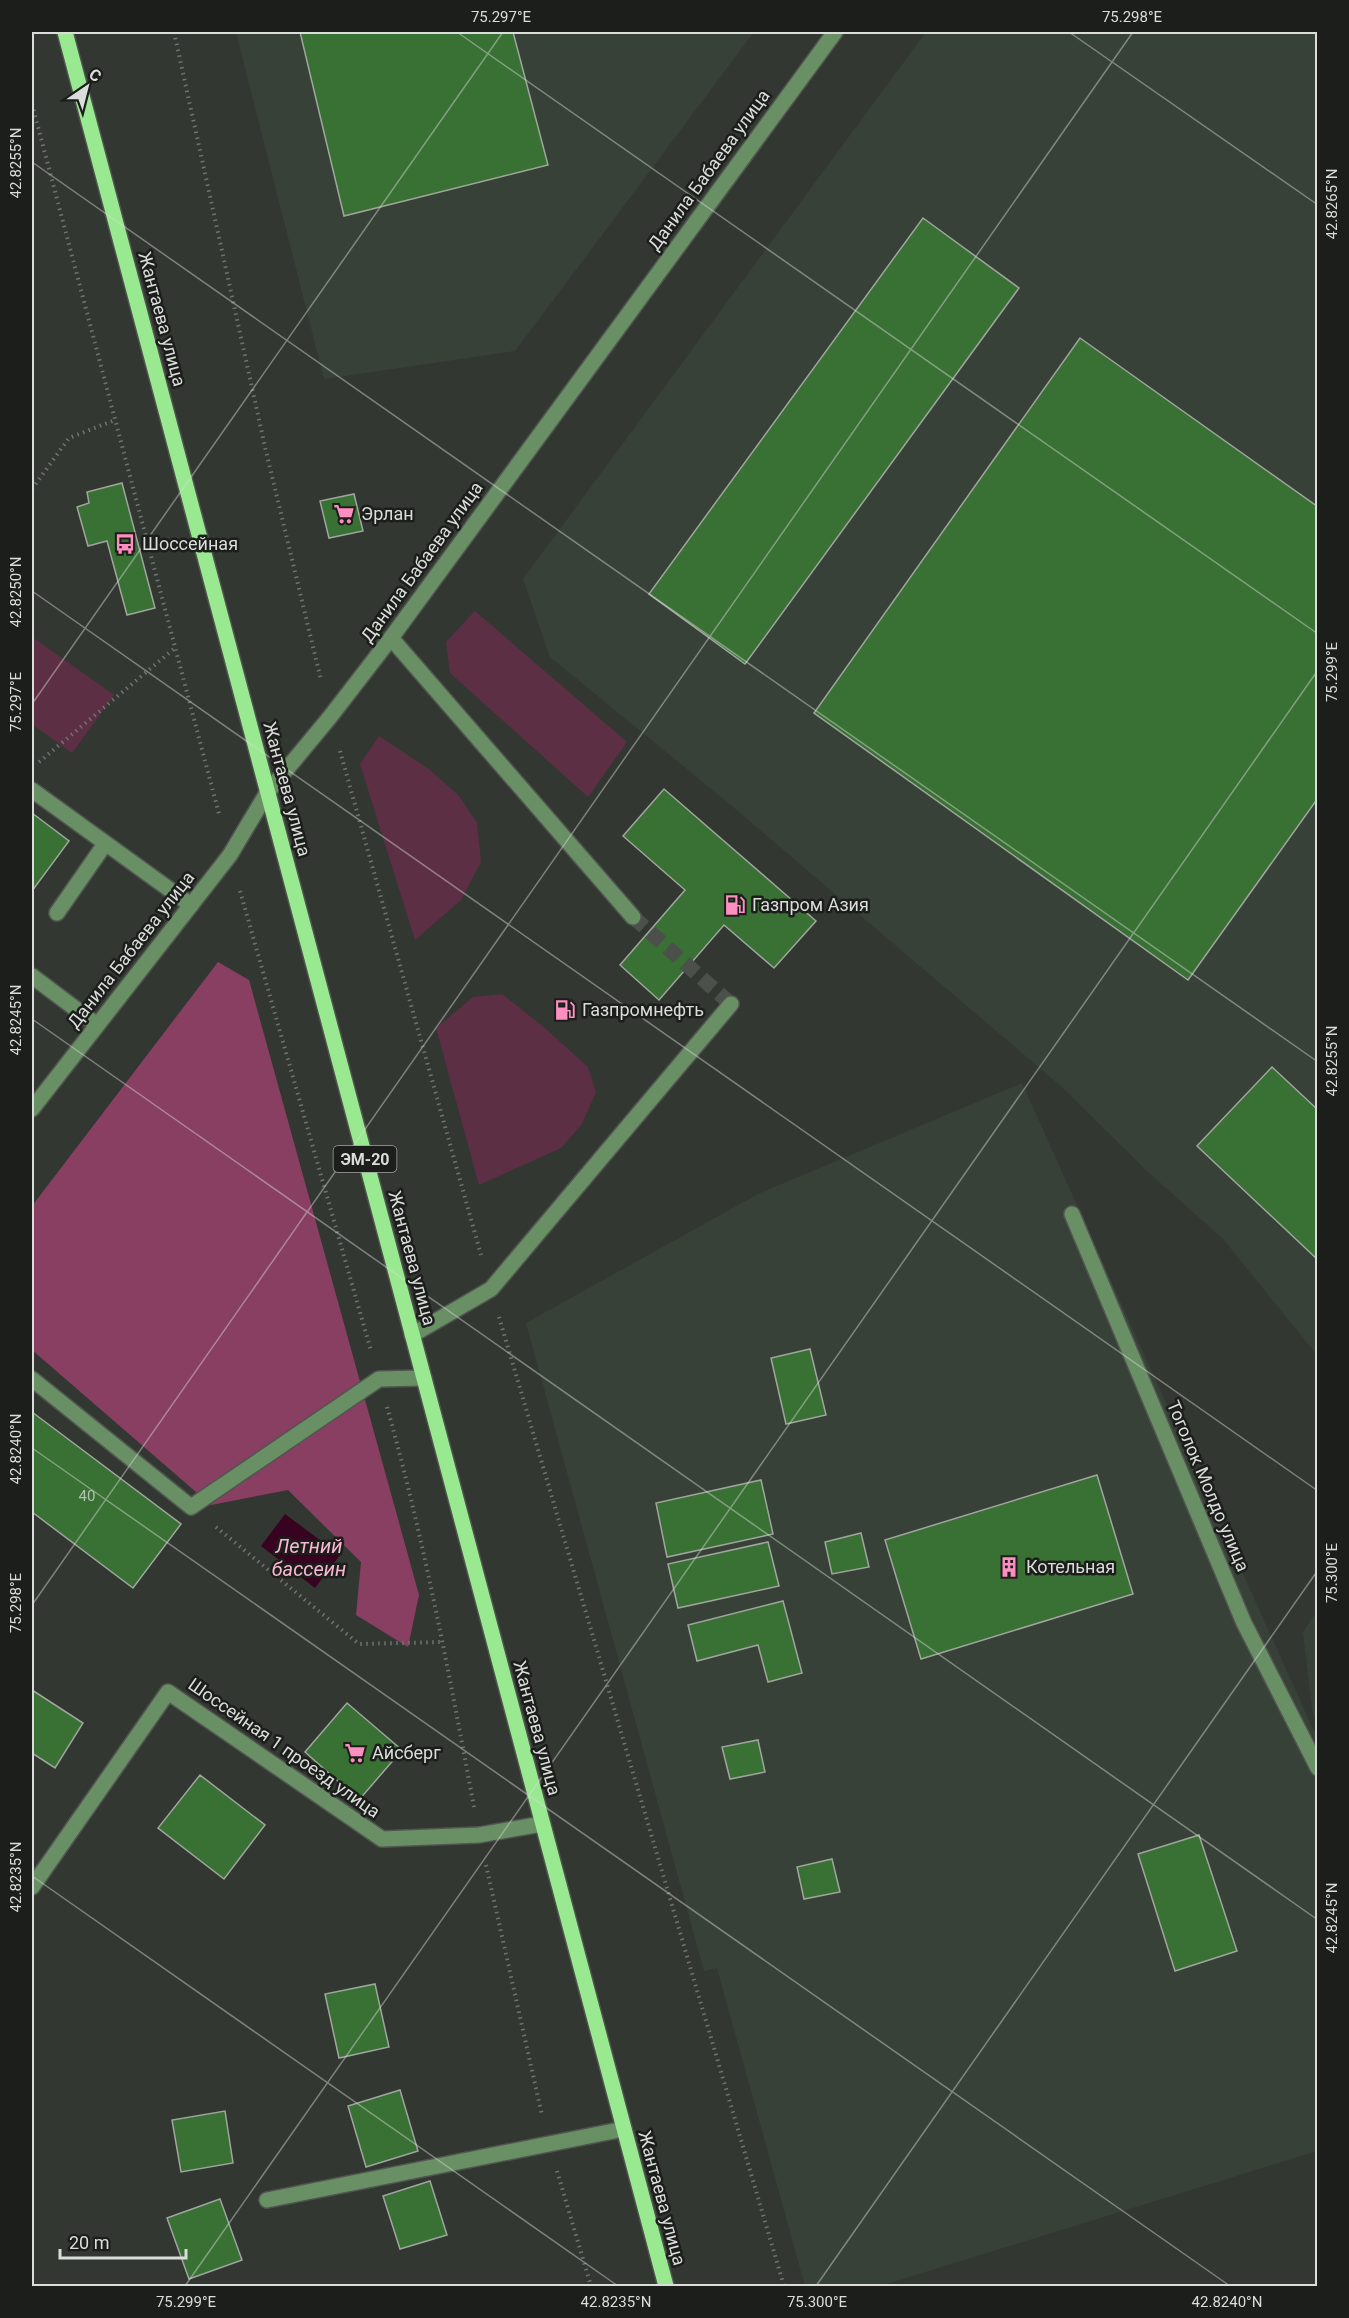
<svg xmlns="http://www.w3.org/2000/svg" width="1349" height="2318" font-family="Roboto,sans-serif">
<rect width="100%" height="100%" fill="#333732"/>
<!-- built -->
<g fill="#384137">
<polygon points="236,32 754,32 515,351 324,379"/>
<polygon points="926,32 1317,32 1317,1355 1223,1239 1148,1172 1062,1087 726,801 550,657 523,579"/>
<polygon points="1022,1083 1313,1729 1317,1734 1317,2151 880,2286 805,2286 717,1968 704,1971 526,1323 758,1194"/>
<polygon points="1317,1611 1317,1720 1313,1716 1303,1632"/>
</g>
<!-- green -->
<g fill="#5d2f44">
<polygon points="475,611 627,742 588,797 450,673 446,642"/>
<polygon points="32,637 114,695 72,753 32,724"/>
<polygon points="379,736 430,770 459,796 477,823 481,862 461,900 415,940 360,764"/>
<polygon points="502,994 546,1029 588,1067 596,1092 582,1124 561,1148 479,1185 436,1028 473,997"/>
</g>
<!-- forest -->
<polygon fill="#893f62" points="218,962 249,980 419,1595 408,1647 356,1615 361,1562 288,1490 211,1505 32,1350 32,1206"/>
<!-- water -->
<polygon fill="#370320" points="285,1514 340,1555 315,1588 261,1546"/>
<!-- building -->
<g fill="#397034" stroke="#a0a59f" stroke-width="1.5">
<polygon points="300,32 513,32 548,165 344,216"/>
<polygon points="923,218 1019,288 745,664 649,594"/>
<polygon points="1080,338 1318,507 1318,798 1188,980 814,713"/>
<polygon points="122,483 155,608 127,615 107,541 88,546 77,507 89,503 87,492"/>
<polygon points="354,494 363,531 329,538 320,501"/>
<polygon points="664,789 816,921 774,968 724,925 659,1000 620,965 685,890 623,836"/>
<polygon points="32,813 69,841 32,891"/>
<polygon points="1272,1067 1318,1110 1318,1260 1197,1146"/>
<polygon points="810,1349 826,1415 786,1424 771,1358"/>
<polygon points="32,1412 181,1524 133,1588 32,1512"/>
<polygon points="1097,1475 1133,1594 921,1659 885,1540"/>
<polygon points="761,1480 773,1534 667,1557 656,1503"/>
<polygon points="861,1533 869,1567 832,1574 825,1542"/>
<polygon points="768,1542 779,1586 678,1608 668,1564"/>
<polygon points="783,1601 802,1673 768,1682 758,1645 697,1661 688,1625"/>
<polygon points="32,1690 83,1723 55,1768 32,1753"/>
<polygon points="347,1703 402,1750 359,1800 305,1752"/>
<polygon points="758,1740 765,1772 730,1779 722,1747"/>
<polygon points="200,1775 265,1825 224,1879 158,1828"/>
<polygon points="1199,1835 1237,1951 1175,1971 1138,1854"/>
<polygon points="832,1859 840,1892 804,1899 797,1867"/>
<polygon points="375,1984 389,2047 339,2058 325,1994"/>
<polygon points="400,2090 418,2151 366,2167 348,2106"/>
<polygon points="225,2111 233,2163 181,2172 172,2120"/>
<polygon points="430,2181 447,2235 400,2249 383,2196"/>
<polygon points="220,2199 242,2260 189,2279 167,2218"/>
</g>
<g fill="none" stroke-linecap="round" stroke-linejoin="round">
<!-- minor-tunnel -->
<polyline stroke="#4c504b" stroke-width="15" stroke-dasharray="15 8" stroke-linecap="butt" points="633,917 731,1004"/>
<!-- minor casing -->
<g stroke="#515550" stroke-width="18">
<g id="minor">
<polyline points="391,638 633,917"/>
<polyline points="32,790 191,905"/>
<polyline points="57,913 105,844"/>
<polyline points="32,976 97,1025"/>
<polyline points="32,1109 230,855 267,793 330,717 391,638 835,32"/>
<polyline points="1072,1214 1244,1623 1318,1768"/>
<polyline points="412,1335 491,1289 731,1004"/>
<polyline points="32,1379 191,1507 379,1379 424,1378"/>
<polyline points="32,1887 168,1692 382,1839 479,1835 542,1824"/>
<polyline points="267,2200 624,2129"/>
</g>
</g>
<!-- major casing -->
<g stroke="#515550" stroke-width="18">
<polyline id="major" points="65,32 666,2286"/>
</g>
<!-- path -->
<g stroke="#707470" stroke-width="4" stroke-dasharray="1.5 4.5" stroke-linecap="butt">
<polyline points="174,32 265,447 321,680"/>
<polyline points="32,104 219,814"/>
<polyline points="32,489 69,438 115,420"/>
<polyline points="340,751 481,1255"/>
<polyline points="39,762 175,648"/>
<polyline points="240,891 371,1351"/>
<polyline points="499,1317 784,2286"/>
<path d="M 387,1407 C 424,1539 449,1673 474,1807"/>
<polyline points="216,1527 359,1644 443,1642"/>
<polyline points="486,1865 542,2115"/>
<polyline points="557,2171 591,2286"/>
</g>
<!-- minor -->
<use href="#minor" stroke="#698f65" stroke-width="15"/>
<!-- major -->
<use href="#major" stroke="#98e990" stroke-width="15"/>
</g>
<!-- ticks -->
<path fill="none" stroke="#daddda" stroke-width="1.5" stroke-opacity="0.45" d="M 457,32 L 1318,634M 1069,32 L 1318,205M 32,162 L 1318,1062M 32,591 L 1318,1491M 32,704 L 503,32M 32,1019 L 1318,1920M 32,1448 L 1230,2286M 32,1605 L 1133,32M 32,1876 L 618,2286M 185,2286 L 1318,670M 816,2286 L 1318,1570"/>
<!-- icons -->
<defs>
<g id="supermarket-bare" transform="scale(1.62)"><path d="M-6-5.5h2.5l.6 2H6L4.5 2H-2.5L-4.4-4H-6ZM-1.5 3.2a1.3 1.3 0 1 0 .1 0ZM3 3.2a1.3 1.3 0 1 0 .1 0Z" fill="#fd8ec0" stroke="#1c1e1b" stroke-width="2.5" paint-order="stroke"/></g>
<g id="bus-bare" transform="scale(1.62)"><path d="M-5-6H5V4H4V6H2V4H-2V6H-4V4H-5ZM-3.5-4V0h7V-4ZM-3.5 1.2v1.5H-2V1.2ZM2 1.2v1.5H3.5V1.2Z" fill="#fd8ec0" stroke="#1c1e1b" stroke-width="2.5" paint-order="stroke"/></g>
<g id="fuel-bare" transform="scale(1.62)"><path d="M-5.5-6h7V0h2V4h1.3V-2.5L3-4.5l.8-.8L6-3V5H2.5V1h-1V6h-7ZM-4.2-4.7v3.2H.2V-4.7Z" fill="#fd8ec0" stroke="#1c1e1b" stroke-width="2.5" paint-order="stroke"/></g>
<g id="building-bare" transform="scale(1.62)"><path d="M-4-6H4V6H1V3H-1V6H-4ZM-2.5-4.3h1.7v1.8h-1.7ZM.8-4.3h1.7v1.8H.8ZM-2.5-1h1.7V.8h-1.7ZM.8-1h1.7V.8H.8Z" fill="#fd8ec0" stroke="#1c1e1b" stroke-width="2.5" paint-order="stroke"/></g>
</defs>
<g fill-rule="evenodd">
<use href="#supermarket-bare" x="344" y="514"/>
<use href="#bus-bare" x="125" y="544"/>
<use href="#fuel-bare" x="735" y="905"/>
<use href="#fuel-bare" x="565" y="1010"/>
<use href="#building-bare" x="1009" y="1567"/>
<use href="#supermarket-bare" x="355" y="1753"/>
</g>
<g text-anchor="middle" stroke-width="5" stroke-linejoin="round" paint-order="stroke">
<!-- number labels -->
<g font-size="15" fill="#b2c2b0">
<text x="87" y="1501">40</text>
</g>
<!-- shield labels -->
<rect fill="#1c1e1b" stroke="#a1a4a1" stroke-width="1.5" x="333.5" y="1146" width="63" height="26" rx="4.5"/>
<g font-size="16" font-weight="bold" fill="#daddda">
<text x="365" y="1165">ЭМ-20</text>
</g>
<!-- street labels -->
<g font-size="18" fill="#daddda" stroke="#1c1e1b">
<text transform="translate(709 170) rotate(-54)" y="6">Данила Бабаева улица</text>
<text transform="translate(162 319) rotate(75)" y="6">Жантаева улица</text>
<text transform="translate(422 562) rotate(-54)" y="6">Данила Бабаева улица</text>
<text transform="translate(287 789) rotate(75)" y="6">Жантаева улица</text>
<text transform="translate(131 950) rotate(-52)" y="6">Данила Бабаева улица</text>
<text transform="translate(412 1258) rotate(75)" y="6">Жантаева улица</text>
<text transform="translate(1208 1486) rotate(67)" y="6">Тоголок Молдо улица</text>
<text transform="translate(537 1728) rotate(75)" y="6">Жантаева улица</text>
<text transform="translate(284 1748) rotate(35)" y="6">Шоссейная 1 проезд улица</text>
<text transform="translate(662 2198) rotate(75)" y="6">Жантаева улица</text>
</g>
<!-- poi labels -->
<g font-size="18" fill="#daddda" stroke="#1c1e1b" text-anchor="start">
<text x="361" y="520">Эрлан</text>
<text x="142" y="550">Шоссейная</text>
<text x="752" y="911">Газпром Азия</text>
<text x="582" y="1016">Газпромнефть</text>
<text x="1026" y="1573">Котельная</text>
<text x="372" y="1759">Айсберг</text>
</g>
<!-- water labels -->
<g font-size="20" font-style="italic" fill="#f8b6d2" stroke="#1c1e1b">
<text x="309" y="1553">Летний<tspan x="309" dy="23">бассеин</tspan></text>
</g>
</g>
<!-- border -->
<rect width="1349" height="2318" fill="none" stroke="#1c1e1b" stroke-width="66"/>
<!-- north arrow -->
<g transform="translate(87 87) rotate(35)" stroke="#1c1e1b" stroke-width="4.5" paint-order="stroke">
<path d="M0-4.5L10 22L0 15L-10 22Z" fill="#daddda"/>
<text y="-9" font-size="16" font-weight="bold" text-anchor="middle" fill="#daddda">С</text>
</g>
<!-- scale -->
<path d="M60 2249v9h126v-9" fill="none" stroke="#daddda" stroke-width="3"/>
<text x="69" y="2249" font-size="18" fill="#daddda" stroke="#1c1e1b" stroke-width="4.5" paint-order="stroke">20 m</text>
<rect x="33" y="33" width="1283" height="2252" fill="none" stroke="#daddda" stroke-width="2"/>
<g font-size="15" text-anchor="middle" fill="#daddda">
<text x="501" y="22">75.297°E</text>
<text x="1132" y="22">75.298°E</text>
<text transform="translate(16 163) rotate(-90)" y="5">42.8255°N</text>
<text transform="translate(1332 204) rotate(-90)" y="5">42.8265°N</text>
<text transform="translate(16 592) rotate(-90)" y="5">42.8250°N</text>
<text transform="translate(1332 672) rotate(-90)" y="5">75.299°E</text>
<text transform="translate(16 702) rotate(-90)" y="5">75.297°E</text>
<text transform="translate(16 1020) rotate(-90)" y="5">42.8245°N</text>
<text transform="translate(1332 1061) rotate(-90)" y="5">42.8255°N</text>
<text transform="translate(16 1449) rotate(-90)" y="5">42.8240°N</text>
<text transform="translate(1332 1573) rotate(-90)" y="5">75.300°E</text>
<text transform="translate(16 1603) rotate(-90)" y="5">75.298°E</text>
<text transform="translate(16 1877) rotate(-90)" y="5">42.8235°N</text>
<text transform="translate(1332 1918) rotate(-90)" y="5">42.8245°N</text>
<text x="186" y="2307">75.299°E</text>
<text x="616" y="2307">42.8235°N</text>
<text x="817" y="2307">75.300°E</text>
<text x="1227" y="2307">42.8240°N</text>
</g>
</svg>
